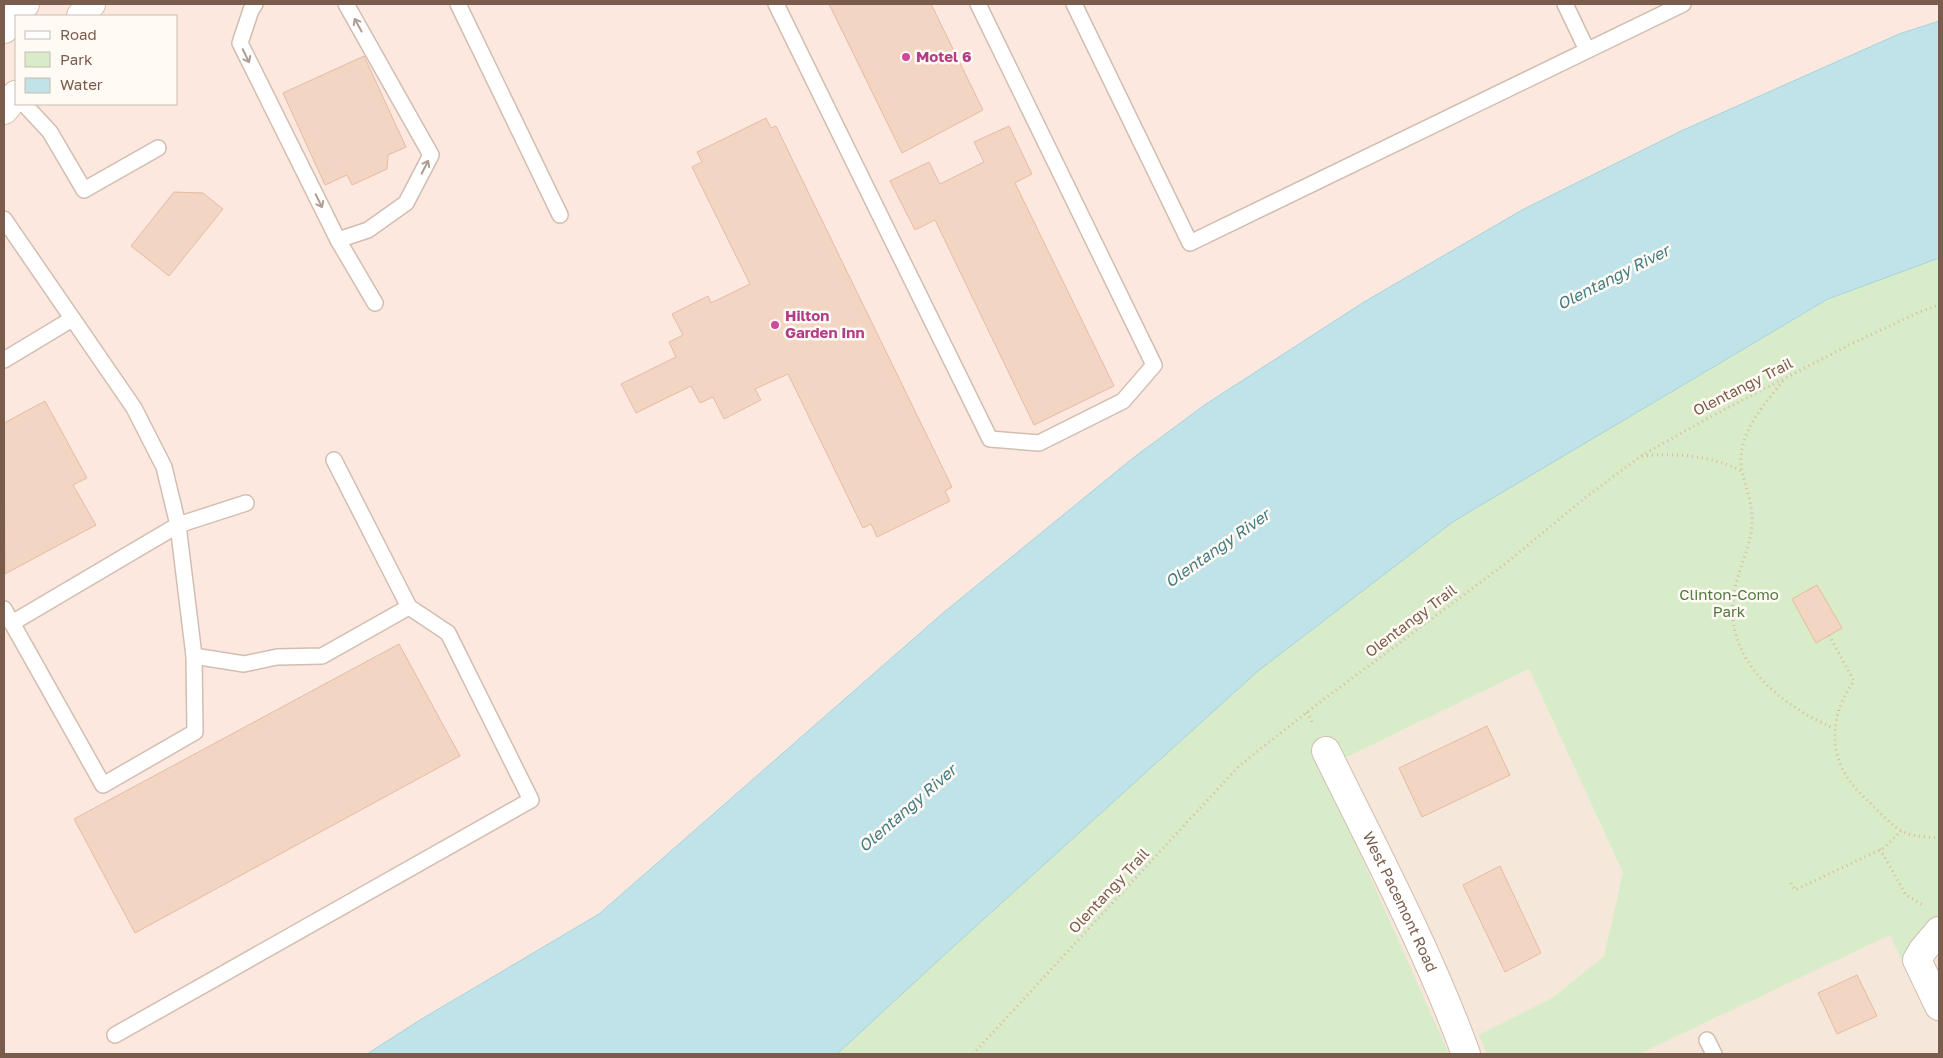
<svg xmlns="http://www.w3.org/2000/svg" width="1943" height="1058" font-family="'Golos Text',sans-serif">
<rect width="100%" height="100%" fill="#fdf6ec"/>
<!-- residential -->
<polygon fill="#f5e8da" points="1529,669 1662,958 1859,865 1909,975 1939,944 1939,1054 1411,1054 1282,788"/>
<!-- commercial -->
<path fill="#fde8e0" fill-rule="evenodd" d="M 4,4 L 1939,4 L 1939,21 L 1899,34 L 1681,131 L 1364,302 L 1206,404 L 1133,459 L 943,613 L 599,914 L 420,1020 L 367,1054 L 4,1054 ZM 16,16 L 176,16 L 176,104 L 16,104 Z"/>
<!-- green -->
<polygon fill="#d8ecc9" points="1939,258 1939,944 1909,975 1890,935 1639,1054 1487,1054 1479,1035 1554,997 1604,956 1623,873 1529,669 1322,769 1449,1054 837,1054 953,947 1258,671 1454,521 1829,299"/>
<!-- water -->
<polygon fill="#bfe3e8" stroke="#a5d3da" points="1939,21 1939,258 1828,299 1454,521 1258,671 953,947 837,1054 367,1054 420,1020 599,914 943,613 1133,458 1206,404 1364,302 1522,210 1681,131 1899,34"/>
<!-- building -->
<g fill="#f3d5c3" stroke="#e6bba3">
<polygon points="829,4 931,4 983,110 902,153"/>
<polygon points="364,56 406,147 388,155 387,169 352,185 347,175 325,185 283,93"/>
<polygon points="766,118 771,128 776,126 952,487 945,491 950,501 877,537 871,524 863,528 788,374 755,389 761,400 724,419 713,397 700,403 691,386 636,413 621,384 676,357 669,342 683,335 672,314 708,296 711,303 750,284 692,167 702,162 697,152"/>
<polygon points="1009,126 1032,174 1015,183 1114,386 1034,425 935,220 915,230 890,181 929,162 940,184 984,162 974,142"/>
<polygon points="174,192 203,193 223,209 169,276 131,246"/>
<polygon points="45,401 87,478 73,485 96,525 5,574 4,423"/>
<polygon points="1817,585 1842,628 1816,643 1792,599"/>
<polygon points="399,644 460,756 135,933 74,819"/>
<polygon points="1487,726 1510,775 1422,817 1399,768"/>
<polygon points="1500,866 1541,953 1505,972 1463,885"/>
<polygon points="1857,975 1877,1016 1837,1034 1818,993"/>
</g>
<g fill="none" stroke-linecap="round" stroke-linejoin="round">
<!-- service casing -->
<g stroke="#d1beb0" stroke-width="18">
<g id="service">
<polyline points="255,4 251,10 240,43 338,240 368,230 406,203 431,155 346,4"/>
<polyline points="458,4 560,215"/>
<polyline points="776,4 990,439 1039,443 1123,401 1154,365 978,4"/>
<polyline points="1074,4 1190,243 1683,4"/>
<polyline points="1565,4 1587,50"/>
<polyline points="24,104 50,132 84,190 158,148"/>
<polyline points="4,219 134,408 164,467 178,525 246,503"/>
<polyline points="338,240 375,303"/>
<polyline points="4,360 72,319"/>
<polyline points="4,609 12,623 178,525 194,656 244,664 277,657 322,656 409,607"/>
<polyline points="12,623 103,785 195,732 194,656"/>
<polyline points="115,1035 531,800 448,633 409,607 334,460"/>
<polyline points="1707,1040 1714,1054"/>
</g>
</g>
<!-- minor casing -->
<g stroke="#d1beb0" stroke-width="30">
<g id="minor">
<path id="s1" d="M 1326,751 C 1375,851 1428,950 1466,1054"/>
<polyline points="1939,931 1923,950 1917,960 1939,1006"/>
</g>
</g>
<!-- secondary casing -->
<g stroke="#d6c0b0" stroke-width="30">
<g id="secondary">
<polyline points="81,16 91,4"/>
<polyline points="4,29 25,4"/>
<polyline points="4,110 16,95"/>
</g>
</g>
<!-- path -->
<g stroke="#d9b8a5" stroke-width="3" stroke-dasharray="1 4" stroke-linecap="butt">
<path d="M 1783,381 C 1763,406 1735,436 1742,471 C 1746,489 1753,505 1752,523 C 1751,548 1738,569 1734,593 C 1722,658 1780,706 1834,728"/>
<path d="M 1642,456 C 1676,453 1712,455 1743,472"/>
<path d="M 1829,635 L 1854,681 C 1832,711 1827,749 1849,780 C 1855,789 1863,796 1870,803 C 1880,812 1890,825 1902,831 C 1913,837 1927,837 1939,838"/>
<polyline points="1307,712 1313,724"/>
<polyline points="1880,849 1906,895 1923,905"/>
<polyline points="1791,883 1795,890 1884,848 1901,831"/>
<polyline points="973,1054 1239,766 1307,712 1505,564 1586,497 1641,456 1708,418 1849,345 1917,313 1939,305"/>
</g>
<!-- service -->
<use href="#service" stroke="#fff" stroke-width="15"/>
<!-- minor -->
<use href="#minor" stroke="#fff" stroke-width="28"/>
<!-- secondary -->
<use href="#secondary" stroke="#fff" stroke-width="28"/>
</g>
<!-- one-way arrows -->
<defs><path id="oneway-shaft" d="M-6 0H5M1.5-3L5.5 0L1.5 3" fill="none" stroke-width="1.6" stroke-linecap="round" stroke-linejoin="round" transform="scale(1.25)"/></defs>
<g stroke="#af9d94">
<use href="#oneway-shaft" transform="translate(358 25) rotate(-119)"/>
<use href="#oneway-shaft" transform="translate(246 56) rotate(64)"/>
<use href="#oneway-shaft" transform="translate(425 167) rotate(-63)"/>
<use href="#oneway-shaft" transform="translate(319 201) rotate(64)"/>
</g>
<!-- markers -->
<g fill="#d1479c" stroke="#fffaf3" stroke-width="2">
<circle cx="906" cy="57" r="5"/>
<circle cx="775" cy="325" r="5"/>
</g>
<g text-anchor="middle" stroke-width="5" stroke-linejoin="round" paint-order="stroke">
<!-- hotel labels -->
<g font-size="15" font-weight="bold" fill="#b23c85" stroke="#fffaf3" text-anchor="start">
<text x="916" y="62">Motel 6</text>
<text x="785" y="321">Hilton<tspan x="785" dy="17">Garden Inn</tspan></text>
</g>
<!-- street labels -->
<g font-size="15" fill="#7a5c4d" stroke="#fffaf3">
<text transform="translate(1743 387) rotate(-27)" y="5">Olentangy Trail</text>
<text transform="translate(1411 621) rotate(-37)" y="5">Olentangy Trail</text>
<text transform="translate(1109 891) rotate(-47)" y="5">Olentangy Trail</text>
<text dy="5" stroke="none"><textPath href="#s1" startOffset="168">West Pacemont Road</textPath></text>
</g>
<!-- park labels -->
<g font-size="15" fill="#537a41" stroke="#fffaf3">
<text x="1729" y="600">Clinton-Como<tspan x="1729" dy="17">Park</tspan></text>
</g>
<!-- water labels -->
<g font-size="16" font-style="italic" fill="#437c86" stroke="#fffaf3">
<text transform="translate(1613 277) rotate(-27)" y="6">Olentangy River</text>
<text transform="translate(1217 548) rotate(-35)" y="6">Olentangy River</text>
<text transform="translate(907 808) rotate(-41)" y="6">Olentangy River</text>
</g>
</g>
<!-- border -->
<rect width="1943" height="1058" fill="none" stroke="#7a5c4d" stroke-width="10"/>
<!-- legend -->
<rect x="15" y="15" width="162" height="90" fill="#fffaf3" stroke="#cabbb1"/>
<rect x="25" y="31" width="25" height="8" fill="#ffffff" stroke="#cabbb1"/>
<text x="60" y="40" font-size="15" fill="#7a5c4d">Road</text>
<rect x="25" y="52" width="25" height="15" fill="#d8ecc9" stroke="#cabbb1"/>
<text x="60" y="65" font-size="15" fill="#7a5c4d">Park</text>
<rect x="25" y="78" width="25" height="15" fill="#bfe3e8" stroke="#cabbb1"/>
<text x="60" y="90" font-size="15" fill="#7a5c4d">Water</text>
</svg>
